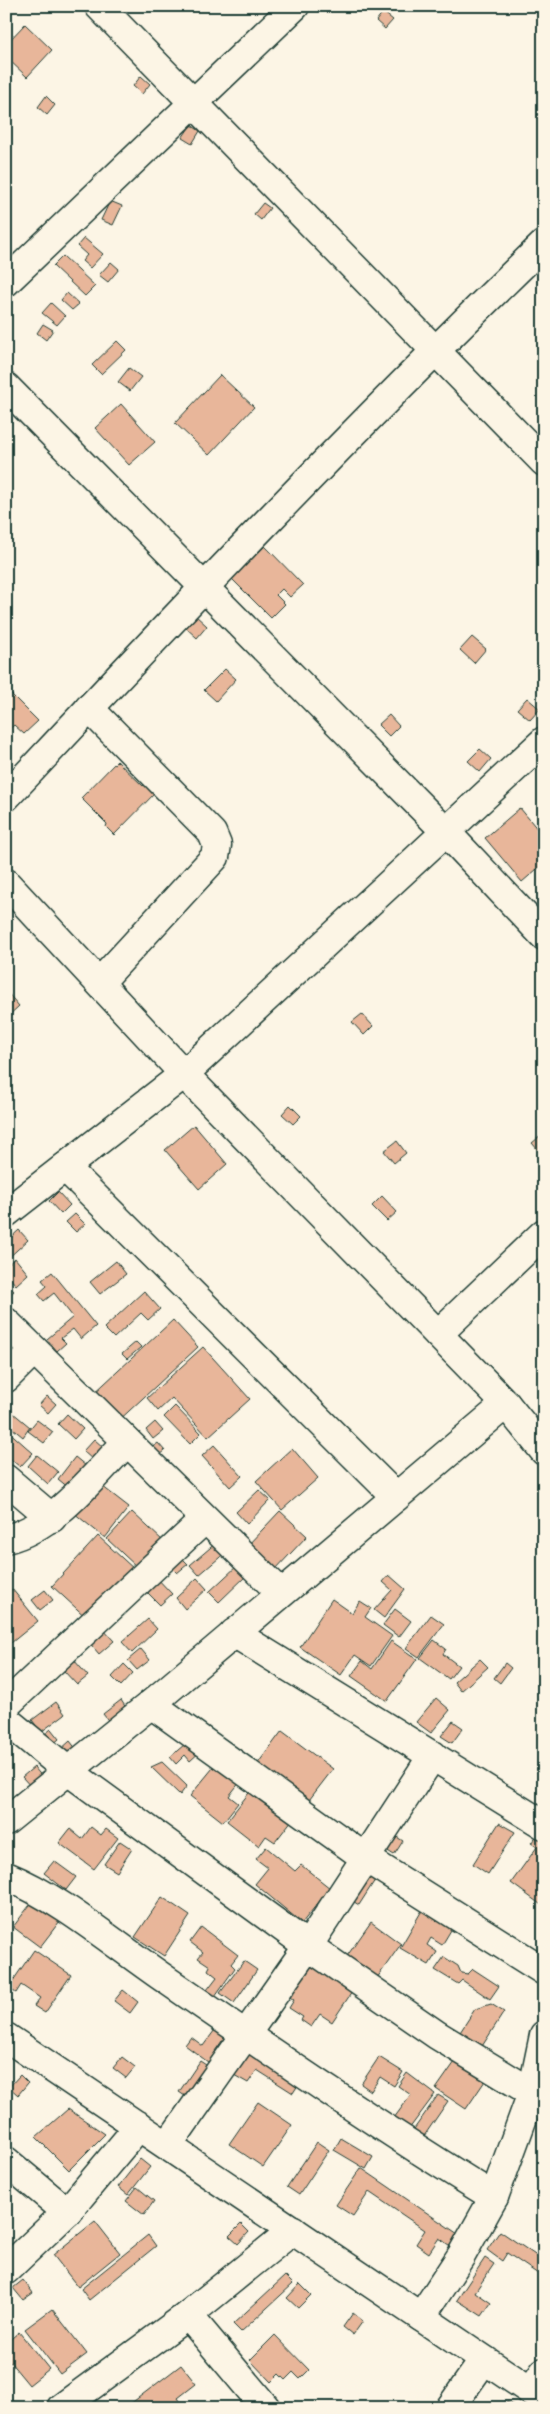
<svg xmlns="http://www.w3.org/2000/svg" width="550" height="2414" font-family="Mali,sans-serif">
<rect width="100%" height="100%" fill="#fcf5e5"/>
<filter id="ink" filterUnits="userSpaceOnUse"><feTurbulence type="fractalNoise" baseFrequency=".02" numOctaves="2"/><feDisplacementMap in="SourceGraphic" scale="10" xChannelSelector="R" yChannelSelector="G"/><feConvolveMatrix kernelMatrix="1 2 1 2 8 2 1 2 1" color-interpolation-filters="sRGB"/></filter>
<g filter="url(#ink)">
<!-- building -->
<g fill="#e8b69a" stroke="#1f3d34">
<polygon points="383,12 393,20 385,29 376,21"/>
<polygon points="25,24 52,50 27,77 6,57 6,44"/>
<polygon points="141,76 150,84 142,94 133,86"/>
<polygon points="46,96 55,105 47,115 38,107"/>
<polygon points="191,125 200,131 192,144 182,138"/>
<polygon points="110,201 122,206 113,225 101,220"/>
<polygon points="263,203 270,208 261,220 254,214"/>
<polygon points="84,238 103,254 90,268 82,261 87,255 77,246"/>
<polygon points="63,256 95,286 85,296 53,266"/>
<polygon points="111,262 119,269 108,282 99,275"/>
<polygon points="67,293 79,304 72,310 61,300"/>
<polygon points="51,303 65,316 57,325 42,313"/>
<polygon points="43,324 53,330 46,340 37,333"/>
<polygon points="117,341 126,350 101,374 92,365"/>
<polygon points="129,368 141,377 130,391 118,382"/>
<polygon points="220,375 254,407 209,455 175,423"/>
<polygon points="121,404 155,442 129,465 95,428"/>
<polygon points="265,546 303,585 290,597 282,589 276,595 285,604 271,618 232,579"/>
<polygon points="195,615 207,626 197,638 185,627"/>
<polygon points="472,637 486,649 474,663 460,650"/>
<polygon points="225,669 236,679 216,701 204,690"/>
<polygon points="6,689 38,721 24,734 14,725 6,732"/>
<polygon points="527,698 540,709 530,720 517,709"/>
<polygon points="389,715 399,726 389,736 378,725"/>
<polygon points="480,749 491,759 480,772 468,761"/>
<polygon points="117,761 143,786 149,779 159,789 114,835 106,827 107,824 81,798"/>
<polygon points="520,808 544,837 544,863 522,882 485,838"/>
<polygon points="6,991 19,1006 6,1018"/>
<polygon points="362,1014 373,1026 364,1035 352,1022"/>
<polygon points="290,1105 301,1116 293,1124 282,1114"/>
<polygon points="194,1125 227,1164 199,1189 165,1150"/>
<polygon points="544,1133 544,1157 532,1143"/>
<polygon points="397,1141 406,1153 394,1163 384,1151"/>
<polygon points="58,1192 70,1205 61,1214 49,1201"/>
<polygon points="382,1196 397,1212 387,1221 372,1206"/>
<polygon points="75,1214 85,1224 76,1232 66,1222"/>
<polygon points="19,1230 28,1240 6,1260 6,1242"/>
<polygon points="15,1258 28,1274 16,1285 6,1274 6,1266"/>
<polygon points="116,1261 126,1274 100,1294 90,1282"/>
<polygon points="52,1272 96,1326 81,1339 73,1329 61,1338 66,1343 57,1351 47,1339 73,1317 54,1293 44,1301 38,1294 47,1286 42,1280"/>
<polygon points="6,1283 14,1291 7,1298 6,1297"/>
<polygon points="144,1291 160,1309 148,1320 141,1313 114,1338 104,1328"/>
<polygon points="173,1320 198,1347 115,1424 90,1397"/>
<polygon points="136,1342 141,1347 127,1359 122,1354"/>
<polygon points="203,1347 250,1399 208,1437 172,1398 158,1411 147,1398"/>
<polygon points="47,1396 56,1404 48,1413 39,1405"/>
<polygon points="175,1406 201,1433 190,1444 164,1417"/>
<polygon points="12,1412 30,1427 23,1437 6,1423 6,1420"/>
<polygon points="67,1414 83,1429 74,1439 58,1424"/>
<polygon points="37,1420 53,1432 44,1443 28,1431"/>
<polygon points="155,1422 163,1431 153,1439 146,1430"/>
<polygon points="6,1429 33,1453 20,1467 6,1455"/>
<polygon points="94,1439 104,1448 93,1460 83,1451"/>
<polygon points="158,1443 165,1451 155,1459 149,1450"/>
<polygon points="214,1445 242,1476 230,1487 202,1456"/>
<polygon points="292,1448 318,1478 282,1510 256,1481"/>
<polygon points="37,1455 58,1472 48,1484 28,1466"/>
<polygon points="75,1457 86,1466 69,1488 58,1479"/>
<polygon points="98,1483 129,1507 105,1538 74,1513"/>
<polygon points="259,1490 270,1500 247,1524 236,1512"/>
<polygon points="280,1511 307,1536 274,1571 247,1546"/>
<polygon points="132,1512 163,1541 138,1568 107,1539"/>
<polygon points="98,1536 135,1570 89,1620 52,1586"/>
<polygon points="217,1542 226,1552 199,1575 190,1565"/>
<polygon points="178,1554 188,1564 177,1573 168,1564"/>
<polygon points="238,1565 247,1575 219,1602 209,1592"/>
<polygon points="154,1575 172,1594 160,1605 142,1587"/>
<polygon points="389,1575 405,1589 384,1618 374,1610 392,1590 383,1582"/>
<polygon points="197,1578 207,1589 185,1609 176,1598"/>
<polygon points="12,1589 38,1621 6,1647 6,1593"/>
<polygon points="45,1590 53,1600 40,1610 32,1600"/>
<polygon points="332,1599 352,1613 360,1601 371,1608 365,1617 392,1636 371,1666 355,1655 341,1675 300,1647"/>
<polygon points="395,1609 411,1621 399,1637 383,1625"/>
<polygon points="431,1615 444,1624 419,1657 406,1648"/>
<polygon points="148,1619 157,1629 132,1653 122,1642"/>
<polygon points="102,1628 114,1641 99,1654 88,1641"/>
<polygon points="434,1640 446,1649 443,1654 459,1666 449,1679 420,1658"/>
<polygon points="391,1641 417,1659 387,1701 351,1676 362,1661 372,1669"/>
<polygon points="141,1649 150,1660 137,1670 128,1660"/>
<polygon points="480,1659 488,1667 461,1691 454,1682"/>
<polygon points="74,1660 88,1676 77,1685 63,1670"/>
<polygon points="505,1663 511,1668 500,1683 494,1678"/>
<polygon points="124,1664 133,1673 121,1686 112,1677"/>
<polygon points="436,1698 450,1710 431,1733 416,1722"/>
<polygon points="121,1700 128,1711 111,1724 103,1714"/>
<polygon points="56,1702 65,1714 41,1732 32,1720"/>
<polygon points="453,1721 463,1728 452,1743 441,1736"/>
<polygon points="51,1729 59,1739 52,1745 44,1735"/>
<polygon points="282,1731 333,1769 306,1804 256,1766"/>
<polygon points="192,1738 202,1750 190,1761 185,1755 176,1764 170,1757"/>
<polygon points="70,1741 77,1750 67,1758 60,1750"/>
<polygon points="162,1762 187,1786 180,1795 151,1767"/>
<polygon points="217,1763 240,1782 229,1796 238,1803 223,1822 190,1796"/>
<polygon points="34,1767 44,1779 33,1789 22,1777"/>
<polygon points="252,1789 292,1820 275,1842 266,1836 259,1846 227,1821"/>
<polygon points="499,1823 515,1832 488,1874 473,1864"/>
<polygon points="91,1827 101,1835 106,1829 118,1838 94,1869 59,1843 70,1829 82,1839"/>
<polygon points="392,1834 403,1841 394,1855 383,1848"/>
<polygon points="538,1834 544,1839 544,1907 511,1883 537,1847 531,1843"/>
<polygon points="120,1841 132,1849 117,1872 104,1864"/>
<polygon points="266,1847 295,1871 301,1865 330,1888 302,1923 255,1884 268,1868 256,1859"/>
<polygon points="54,1861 76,1877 66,1890 44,1873"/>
<polygon points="369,1872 377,1877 359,1905 351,1900"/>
<polygon points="36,1897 63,1917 40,1947 13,1927"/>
<polygon points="162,1897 190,1916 164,1956 135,1937"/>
<polygon points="424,1907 454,1925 442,1945 431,1938 427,1945 437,1952 429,1965 400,1948"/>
<polygon points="371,1922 401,1944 377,1978 347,1956"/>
<polygon points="201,1927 238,1955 231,1964 235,1968 215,1996 207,1990 217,1977 208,1970 210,1966 198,1958 203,1952 190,1942"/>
<polygon points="34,1950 71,1975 45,2013 34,2006 40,1998 21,1985 16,1993 8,1988"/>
<polygon points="313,1957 356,1986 332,2022 320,2014 311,2027 301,2020 303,2017 289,2008 294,2000 287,1995"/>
<polygon points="444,1957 458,1966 461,1973 468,1974 473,1969 499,1986 490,1999 462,1980 458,1984 435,1970"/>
<polygon points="244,1961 257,1970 234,2003 220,1993"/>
<polygon points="123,1990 138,2002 130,2013 114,2001"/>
<polygon points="491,2004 504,2012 477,2054 455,2040 475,2009"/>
<polygon points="220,2023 238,2036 230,2047 222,2041 215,2051 220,2055 212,2065 185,2045 191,2037 203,2046"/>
<polygon points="253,2046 302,2079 293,2093 257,2070 248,2083 234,2075"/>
<polygon points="122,2057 135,2067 126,2078 113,2068"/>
<polygon points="379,2057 403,2072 394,2086 380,2077 371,2091 361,2084"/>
<polygon points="457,2059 487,2078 466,2109 436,2089"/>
<polygon points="200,2061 212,2069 191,2100 179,2092"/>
<polygon points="407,2073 435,2094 409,2129 394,2118 411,2095 398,2086"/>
<polygon points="20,2075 28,2083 18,2095 9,2087"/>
<polygon points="438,2095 448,2101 422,2139 412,2132"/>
<polygon points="258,2102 292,2125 263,2167 229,2144"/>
<polygon points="68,2109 105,2134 69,2170 36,2137"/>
<polygon points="341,2138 373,2157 366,2169 334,2150"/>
<polygon points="317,2142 329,2150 299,2195 287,2187"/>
<polygon points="140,2159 150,2167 128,2195 118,2187"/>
<polygon points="361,2168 461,2236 453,2248 439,2238 429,2253 416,2244 425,2230 369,2192 353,2216 336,2205"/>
<polygon points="137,2187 154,2201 144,2215 126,2201"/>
<polygon points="95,2221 120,2253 78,2287 53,2255"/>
<polygon points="241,2224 249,2232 238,2244 229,2236"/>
<polygon points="500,2231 544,2261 544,2278 507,2253 502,2261 487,2250"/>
<polygon points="148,2235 156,2246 89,2300 81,2289"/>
<polygon points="485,2258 494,2264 475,2292 491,2303 482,2316 457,2300"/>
<polygon points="285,2276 293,2284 241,2332 233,2324"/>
<polygon points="23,2280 33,2293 23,2300 13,2288"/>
<polygon points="300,2284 311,2295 298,2308 287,2298"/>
<polygon points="52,2309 87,2354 60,2374 25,2329"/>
<polygon points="353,2313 363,2321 353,2335 343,2327"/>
<polygon points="19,2332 49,2369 29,2385 10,2362 6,2365 6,2343"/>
<polygon points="275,2335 309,2370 300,2379 293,2372 285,2380 279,2374 271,2382 250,2360"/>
<polygon points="181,2365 196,2384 178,2398 185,2408 125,2408"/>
<polygon points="507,2402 518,2408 503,2408"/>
</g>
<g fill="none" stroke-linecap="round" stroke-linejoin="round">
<!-- minor casing -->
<g stroke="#1f3d34" stroke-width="31">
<g id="minor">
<polyline points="99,6 544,462"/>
<polyline points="6,282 295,6"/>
<polyline points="6,387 446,832 544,936"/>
<polyline points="89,708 212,833 217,845 215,857 100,982"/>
<path d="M 6,797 C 182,609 359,423 544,244"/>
<polyline points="6,883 184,1074 506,1404 544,1451"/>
<polyline points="65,1167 396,1497"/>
<polyline points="6,1213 184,1074 544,741"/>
<polyline points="6,1322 281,1593"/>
<polyline points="438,1334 544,1233"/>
<polyline points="6,1378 34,1350"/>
<polyline points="6,1479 52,1518"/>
<path d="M 6,1539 C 56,1527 92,1477 127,1442"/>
<polyline points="234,1633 544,1825"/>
<polyline points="151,1704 367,1859 544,1971"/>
<polyline points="6,1705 205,1519"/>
<polyline points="6,1720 68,1771 308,1946 437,2035 544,2100"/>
<polyline points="6,1821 151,1704 506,1404"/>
<path d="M 6,1876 C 61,1898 119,1948 168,1981 C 275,2055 383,2129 494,2197 L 532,2093 L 544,2035"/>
<polyline points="6,2037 544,2400"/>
<polyline points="168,2145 308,1946 433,1755"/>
<polyline points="6,2161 67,2212"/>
<polyline points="6,2270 67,2212 139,2126"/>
<polyline points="188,2315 266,2408"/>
<polyline points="421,2317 461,2256 494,2197"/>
<polyline points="531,2391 544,2372"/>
<polyline points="61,2408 188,2315 293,2230"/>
<polyline points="450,2408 484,2360"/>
</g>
</g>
<!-- minor -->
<use href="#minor" stroke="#fcf5e5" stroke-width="28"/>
</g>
</g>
<!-- margin -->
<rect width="550" height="2414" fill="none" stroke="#fcf5e5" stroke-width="25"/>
<rect x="12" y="12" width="525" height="2389" fill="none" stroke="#1f3d34" stroke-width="2" filter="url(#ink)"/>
</svg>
